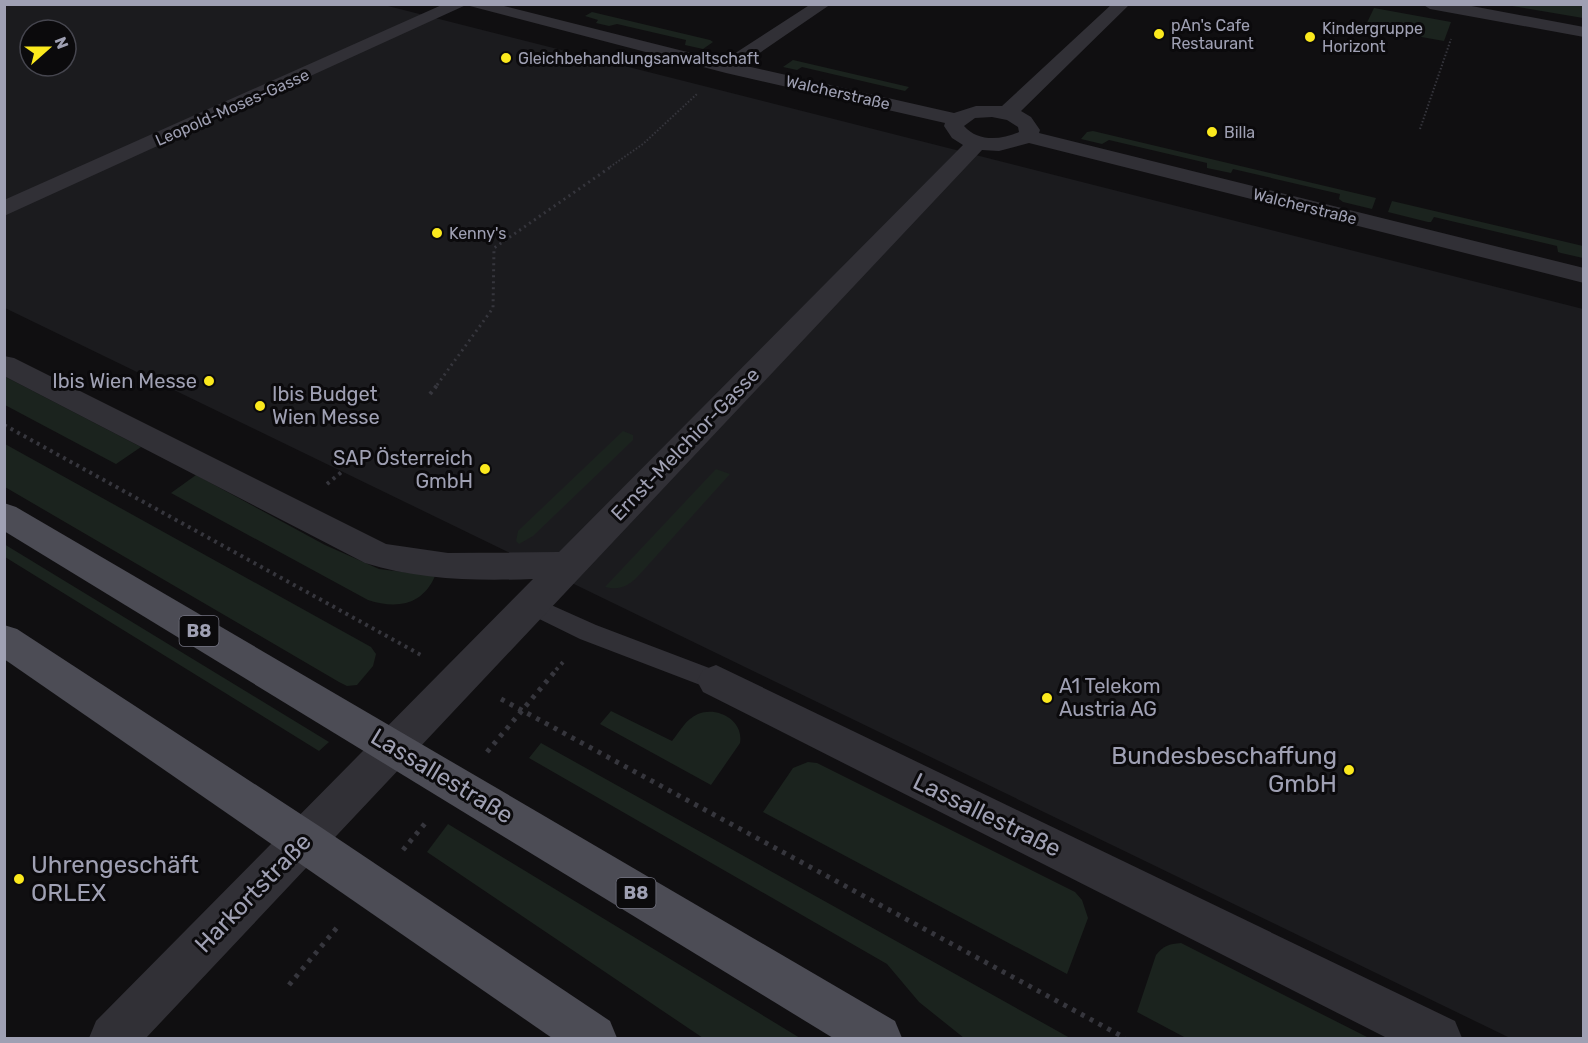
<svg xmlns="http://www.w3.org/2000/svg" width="1588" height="1043" font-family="Rubik,sans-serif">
<rect width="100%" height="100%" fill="#100f11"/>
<!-- built -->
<path fill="#1b1b1e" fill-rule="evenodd" d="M 4,5 L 384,5 L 1583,309 L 1583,1038 L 1510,1038 L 5,308 ZM 30,30 L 66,30 L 66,66 L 30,66 Z"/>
<!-- green -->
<g fill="#1b231e">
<polygon points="1512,4 1583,5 1583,18 1512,6"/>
<polygon points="1374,8 1451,22 1444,41 1365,27"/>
<polygon points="592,12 710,40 713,42 703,49 685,45 686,40 617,24 609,26 596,23 598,20 585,16"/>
<polygon points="793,60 909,87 905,91 802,67 797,70 783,67"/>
<polygon points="1093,131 1376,198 1372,209 1343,202 1339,199 1340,194 1233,169 1231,173 1207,168 1207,163 1109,140 1102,144 1081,139 1087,132"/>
<polygon points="1392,201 1583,246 1583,258 1561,253 1558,252 1557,246 1434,217 1431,222 1428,222 1388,212"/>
<polygon points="4,376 141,447 116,464 5,405"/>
<polygon points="623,431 633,435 633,440 533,536 519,544 516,541 518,531"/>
<polygon points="5,444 371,647 376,654 373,666 357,685 347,686 339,682 5,487"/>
<path d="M 716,469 L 730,474 L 640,574 C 630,585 621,591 605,587 Z"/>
<path d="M 196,475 L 325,545 L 379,569 L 435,576 C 422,606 396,609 368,600 L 171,493 Z"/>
<polygon points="4,544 329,742 319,751 5,557"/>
<path d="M 611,711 L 672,741 C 680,731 686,719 698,714 C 717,706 744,720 740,743 L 711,785 L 600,724 Z"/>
<polygon points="541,743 1070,1038 964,1038 919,1002 887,964 529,758"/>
<polygon points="808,762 817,763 1075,892 1082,900 1088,918 1067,974 763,812 793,768"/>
<polygon points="448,824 800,1038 703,1038 427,852"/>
<path d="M 1181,943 L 1369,1038 L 1186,1038 L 1137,1012 L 1156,955 C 1163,946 1169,944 1181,943 Z"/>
</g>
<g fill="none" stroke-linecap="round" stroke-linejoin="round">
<!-- path-far3 -->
<g stroke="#36363d" stroke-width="2" stroke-dasharray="1.5 2" stroke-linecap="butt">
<polyline points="1420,129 1451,39"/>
<polyline points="610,167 643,144 698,93"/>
</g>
<!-- path-far2 -->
<polyline stroke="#36363d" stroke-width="3" stroke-dasharray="2 4" stroke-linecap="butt" points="437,385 493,308 494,248 612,166"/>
<!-- path-far1 -->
<g stroke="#36363d" stroke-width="4" stroke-dasharray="3 4.5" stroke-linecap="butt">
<polyline points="430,394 438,384"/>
<polyline points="4,425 421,655"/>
<polyline points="327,484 344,470"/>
<polyline points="556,670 564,661"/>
</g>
<!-- path -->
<g stroke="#36363d" stroke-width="5" stroke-dasharray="4 6" stroke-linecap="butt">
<polyline points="501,699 1125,1038"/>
<polyline points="487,752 557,669"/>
<polyline points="403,850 427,821"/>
<polyline points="289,985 340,924"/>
</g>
<!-- lane -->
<polygon fill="#313036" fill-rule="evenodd" points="531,596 596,625 725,674 728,681 725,688 716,691 580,639 523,611 520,605 523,599"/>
<!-- street -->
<g fill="#313036" fill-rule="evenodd">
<path d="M 444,4 L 496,4 L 723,61 L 811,4 L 831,4 L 742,65 L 954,113 L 976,106 L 1002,106 L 1112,4 L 1130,4 L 1021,111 L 1031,117 L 1040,130 L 1039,133 L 1584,268 L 1584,283 L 1029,143 L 999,151 L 982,150 L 146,1038 L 89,1038 L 96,1021 L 533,579 C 475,581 420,580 365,563 L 4,376 L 4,356 L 14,358 L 386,544 L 448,553 L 559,552 L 963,145 L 952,138 L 944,126 L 945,123 L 726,73 L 466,5 L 4,216 L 4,200 ZM 992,117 L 1007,120 L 1018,127 L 1019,132 C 1001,140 978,142 964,126 L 975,118 Z"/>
<polygon points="1422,4 1461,4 1584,27 1584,37 1430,9"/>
<polygon points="716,665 1455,1021 1462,1038 1387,1038 703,692 697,681 703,670"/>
</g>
<!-- primary -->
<g fill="#4c4c55" fill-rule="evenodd">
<polygon points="4,503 16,507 895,1021 902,1038 833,1038 4,531"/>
<polygon points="4,625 17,629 319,826 610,1021 617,1038 552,1038 4,659"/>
</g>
</g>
<!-- markers -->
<g fill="#fbe91d" stroke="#0b0a0c" stroke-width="2">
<circle cx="1159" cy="34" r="6"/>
<circle cx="1310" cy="37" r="6"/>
<circle cx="506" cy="58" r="6"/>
<circle cx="1212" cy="132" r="6"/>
<circle cx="437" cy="233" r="6"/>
<circle cx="209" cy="381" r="6"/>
<circle cx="260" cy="406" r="6"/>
<circle cx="485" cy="469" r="6"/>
<circle cx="1047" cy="698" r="6"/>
<circle cx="1349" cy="770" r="6"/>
<circle cx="19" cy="879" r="6"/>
</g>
<g text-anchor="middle" stroke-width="6" stroke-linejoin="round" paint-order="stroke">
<!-- far-poi labels -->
<g font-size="16" fill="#9fa0b3" stroke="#0b0a0c" text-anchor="start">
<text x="1171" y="31">pAn's Cafe<tspan x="1171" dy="18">Restaurant</tspan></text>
<text x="1322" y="34">Kindergruppe<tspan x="1322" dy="18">Horizont</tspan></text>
<text x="518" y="64">Gleichbehandlungsanwaltschaft</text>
<text x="1224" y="138">Billa</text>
<text x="449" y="239">Kenny's</text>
</g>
<!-- far-street labels -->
<g font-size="16" fill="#9fa0b3" stroke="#0b0a0c">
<text transform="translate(838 92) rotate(13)" y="6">Walcherstraße</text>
<text transform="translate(232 107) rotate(-24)" y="6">Leopold-Moses-Gasse</text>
<text transform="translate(1305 206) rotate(14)" y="6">Walcherstraße</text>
</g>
<!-- shield labels -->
<g fill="#0b0a0c" stroke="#737381" stroke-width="1.5">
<rect x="179.5" y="616" width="39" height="30" rx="4.5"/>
<rect x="616.5" y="878" width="39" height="30" rx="4.5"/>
</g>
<g font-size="18" font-weight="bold" fill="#9fa0b3">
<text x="199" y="637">B8</text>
<text x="636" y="899">B8</text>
</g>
<!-- poi labels -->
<g font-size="20" fill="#9fa0b3" stroke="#0b0a0c" text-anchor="end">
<text x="197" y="388">Ibis Wien Messe</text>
<text x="272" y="401" text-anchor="start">Ibis Budget<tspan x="272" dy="23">Wien Messe</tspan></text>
<text x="473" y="465">SAP Österreich<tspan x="473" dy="23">GmbH</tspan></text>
<text x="1059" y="693" text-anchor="start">A1 Telekom<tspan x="1059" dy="23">Austria AG</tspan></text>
</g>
<!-- street labels -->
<g font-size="20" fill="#9fa0b3" stroke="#0b0a0c">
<text transform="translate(685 444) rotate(-46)" y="7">Ernst-Melchior-Gasse</text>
</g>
<!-- near-poi labels -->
<g font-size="24" fill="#9fa0b3" stroke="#0b0a0c" text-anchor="end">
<text x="1337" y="764">Bundesbeschaffung<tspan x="1337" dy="28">GmbH</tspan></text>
<text x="31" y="873" text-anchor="start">Uhrengeschäft<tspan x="31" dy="28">ORLEX</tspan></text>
</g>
<!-- near-street labels -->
<g font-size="24" fill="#9fa0b3" stroke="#0b0a0c">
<text transform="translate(442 776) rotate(31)" y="8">Lassallestraße</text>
<text transform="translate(987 815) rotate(26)" y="8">Lassallestraße</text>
<text transform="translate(253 893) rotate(-46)" y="8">Harkortstraße</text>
</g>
</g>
<!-- border -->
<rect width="1588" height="1043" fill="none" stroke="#9fa0b3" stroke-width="12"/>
<!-- north arrow -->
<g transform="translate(48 48) rotate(69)"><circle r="28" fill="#0b0a0c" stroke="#46464f" stroke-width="1.5"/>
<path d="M0-4.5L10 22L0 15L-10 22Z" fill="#fbe91d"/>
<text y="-9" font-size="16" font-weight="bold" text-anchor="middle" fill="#9fa0b3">N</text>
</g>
</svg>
